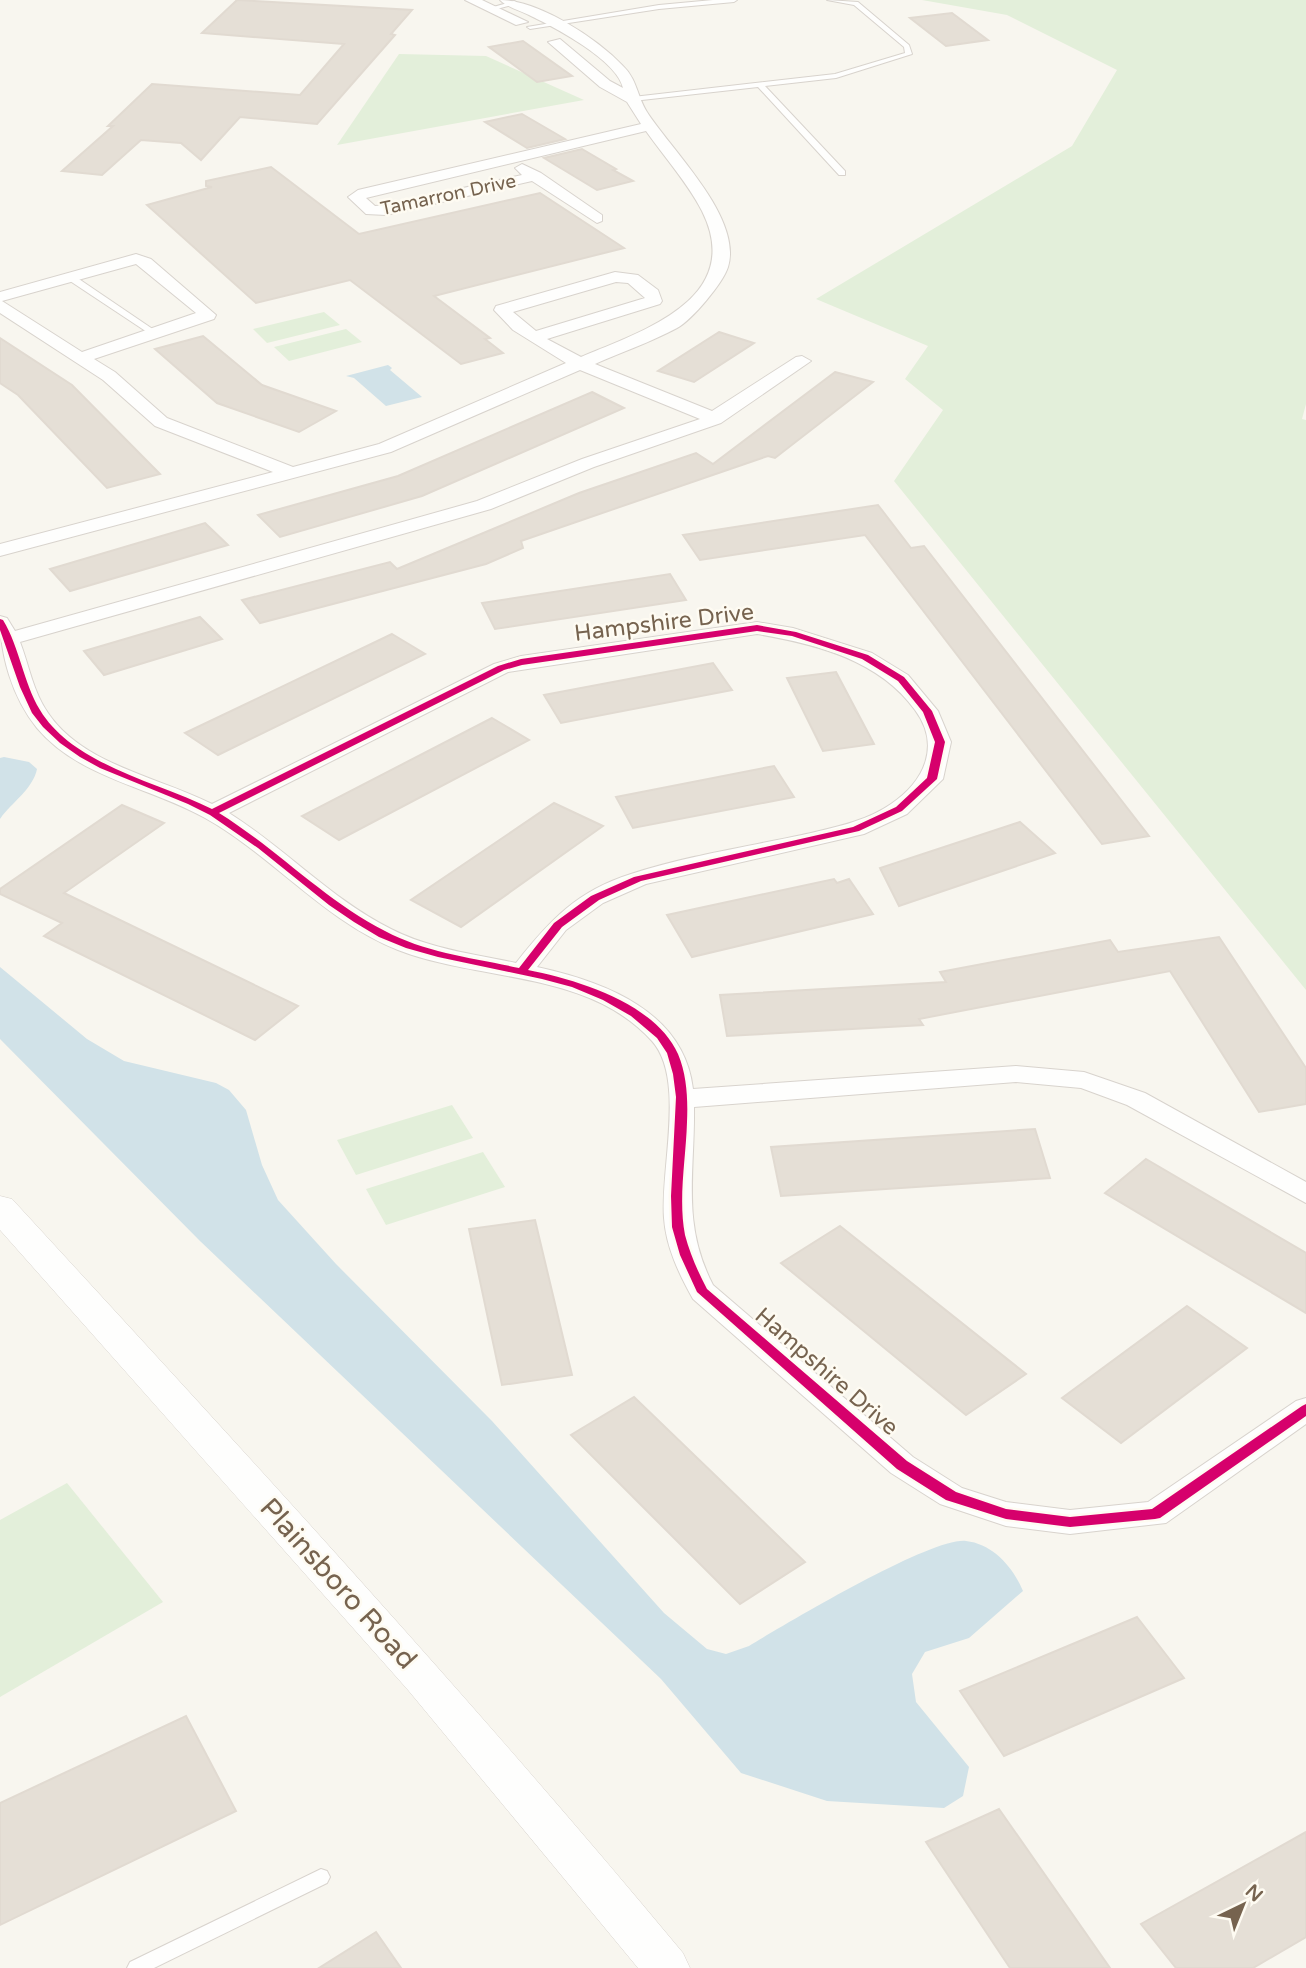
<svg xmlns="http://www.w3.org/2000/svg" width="1306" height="1968" font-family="'Varela Round',sans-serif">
<rect width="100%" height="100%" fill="#f8f6ef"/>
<!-- green -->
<g fill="#e3efda">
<polygon points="922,0 1306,0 1306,404 1302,419 1306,420 1306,990 894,481 943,410 905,379 928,346 816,299 1072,146 1117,70 1007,15"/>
<polygon points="399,54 486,56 584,100 337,145"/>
<polygon points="324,312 340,325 267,343 253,329"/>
<polygon points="346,329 362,342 289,361 274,347"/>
<polygon points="452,1105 473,1138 356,1175 337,1140"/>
<polygon points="483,1152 505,1187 386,1225 366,1189"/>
<polygon points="67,1483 163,1602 0,1697 0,1520"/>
</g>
<!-- water -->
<g fill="#d1e2e8">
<polygon points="388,365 392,368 390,370 422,397 386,406 354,378 346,376"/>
<path d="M 4,757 L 29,762 L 37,769 C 33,789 12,802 0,819 L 0,758 Z"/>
<path d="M 0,967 L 87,1039 L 124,1061 L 216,1083 L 229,1090 L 246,1110 L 262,1165 L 278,1200 L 336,1264 L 492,1421 L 664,1613 L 707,1649 L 726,1654 L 749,1646 C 786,1624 931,1537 966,1541 C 993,1544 1013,1567 1023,1591 L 969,1638 L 925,1652 L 912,1674 L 916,1702 L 969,1767 L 963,1796 L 944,1808 L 827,1801 L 741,1773 L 661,1679 L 200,1241 L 0,1039 Z"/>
</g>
<!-- building -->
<g fill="#e5dfd6" stroke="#e1dad1" stroke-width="2">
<polygon points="237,0 412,10 391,34 395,35 317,124 240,117 201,160 181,143 141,140 102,175 62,171 113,126 108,126 152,84 300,95 344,44 202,33"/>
<polygon points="952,13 988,40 946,46 910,18"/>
<polygon points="523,41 572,76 537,82 489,47"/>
<polygon points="522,114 565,139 527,148 485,122"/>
<polygon points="582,149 616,169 613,170 633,181 597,190 544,158"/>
<polygon points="271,167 359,234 540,193 624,248 434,296 490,338 485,339 503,353 461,364 350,280 256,303 147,205 212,187 206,186 206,181"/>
<polygon points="719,332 754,343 694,382 658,371"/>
<polygon points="203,336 262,385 336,411 299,432 217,403 155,349"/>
<polygon points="0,338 72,385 160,474 107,488 18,395 0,383"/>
<polygon points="835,372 873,382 775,458 768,456 521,541 523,548 486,564 260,623 242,600 390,562 397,569 579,493 696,453 713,464"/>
<polygon points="592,392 624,408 422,496 280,537 258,515 398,476"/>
<polygon points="878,505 911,548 924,546 1149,836 1102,844 865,535 700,560 683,535"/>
<polygon points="205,523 228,545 70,591 50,569"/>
<polygon points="670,574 686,600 495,629 482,603"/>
<polygon points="200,617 222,639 104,675 84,651"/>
<polygon points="392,634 425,654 218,755 185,733"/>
<polygon points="713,663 732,690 561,723 544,695"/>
<polygon points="836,672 874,744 823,751 787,678"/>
<polygon points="492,718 529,740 339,840 302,816"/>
<polygon points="774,766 794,797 633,828 616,797"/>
<polygon points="554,803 603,826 461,927 411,900"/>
<polygon points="122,805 164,823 64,893 298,1006 255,1040 44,936 62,923 0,894 0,889"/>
<polygon points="1020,822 1055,853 899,906 880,868"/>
<polygon points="834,879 837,883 849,879 873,914 692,957 667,915"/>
<polygon points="1219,937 1306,1068 1306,1104 1259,1112 1170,971 919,1019 923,1025 727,1036 720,995 946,982 940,972 1110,940 1118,952"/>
<polygon points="1035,1129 1050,1178 781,1196 771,1147"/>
<polygon points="1146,1159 1306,1253 1306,1313 1105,1193"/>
<polygon points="535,1220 572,1375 502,1385 469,1229"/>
<polygon points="840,1226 1026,1374 966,1415 781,1263"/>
<polygon points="1187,1306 1247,1348 1121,1443 1062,1398"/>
<polygon points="634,1397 805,1562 740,1604 571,1435"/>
<polygon points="1137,1617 1184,1678 1004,1756 960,1691"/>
<polygon points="186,1716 236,1811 0,1925 0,1803"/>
<polygon points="999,1809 1110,1968 1010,1968 926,1842"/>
<polygon points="1306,1832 1306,1937 1253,1968 1176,1968 1141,1924"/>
<polygon points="376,1932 401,1968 319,1968"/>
</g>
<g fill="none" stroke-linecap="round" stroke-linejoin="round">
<!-- service casing -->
<g stroke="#d8d3cd" stroke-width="2">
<g id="service">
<polygon points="713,0 737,0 734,2 659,9 530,29 527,27 659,5"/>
<polygon points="827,0 858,2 909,45 912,54 836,78 765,86 845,171 845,175 839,175 758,87 633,101 629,99 633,97 835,74 905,53 904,47 854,5"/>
<polygon points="514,1 516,2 516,4 493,10 490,8"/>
<polygon points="67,275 73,275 160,334 153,336 67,279"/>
<polygon points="321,1869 327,1871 330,1877 327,1883 154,1968 127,1968 130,1962"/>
</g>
</g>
<!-- minor casing -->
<g stroke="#d8d3cd" stroke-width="2">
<g id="minor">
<polygon points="465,0 482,0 528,22 516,25"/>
<path d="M 500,0 C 538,0 597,38 623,66 C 637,79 637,96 647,112 C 672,151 743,218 728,267 C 723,283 692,320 677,328 C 651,342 622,352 595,364 L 712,411 L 796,357 L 802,356 L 811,361 L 721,423 L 594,467 L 491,509 L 20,642 C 29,665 33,692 48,713 C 83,765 159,777 212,804 L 494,664 L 521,656 L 757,622 L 793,628 L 872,653 L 908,675 L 938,711 L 951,742 L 943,779 L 907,814 L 864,834 L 646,884 L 603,903 L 566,930 L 537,967 C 606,982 684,1012 693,1089 L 1016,1066 L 1084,1072 L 1145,1093 L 1306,1182 L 1306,1203 L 1127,1105 L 1081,1088 L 1016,1082 L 694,1107 C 695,1173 681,1223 713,1285 L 913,1457 L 962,1488 L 1006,1502 L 1070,1510 L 1148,1502 L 1296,1401 L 1306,1398 L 1306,1424 L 1166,1523 L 1070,1534 L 1006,1526 L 940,1504 L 891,1473 L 693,1299 C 679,1274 666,1247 664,1218 C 660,1169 686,1079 652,1041 C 588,970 480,982 398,950 C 324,921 273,856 205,818 C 150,787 79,778 37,728 C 12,697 0,655 0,616 L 7,618 L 15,631 L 477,501 L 582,459 L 700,419 L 580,370 L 391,452 L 0,556 L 0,544 L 273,472 L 155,426 L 103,380 L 0,313 L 0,292 L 136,254 L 151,259 L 216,315 L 214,319 L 94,359 L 115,372 L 167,418 L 293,467 L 379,444 L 566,363 L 513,330 L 494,310 L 496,306 L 615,272 L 638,275 L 658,290 L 662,301 L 660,304 L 547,339 L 581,357 C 642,331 746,299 702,211 C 687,182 665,158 646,131 L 366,198 L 375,206 L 386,205 L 522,175 L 515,168 L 522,164 L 541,173 L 602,215 L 602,221 L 597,223 L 532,181 L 386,215 L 366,214 L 348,197 L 358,190 L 641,124 L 627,102 L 600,87 L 548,42 L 560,39 L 610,81 L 623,88 C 617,60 554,27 529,15 C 519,10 507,7 500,0 ZM 136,264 L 196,313 L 82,352 L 2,301 ZM 616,282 L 628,283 L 645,298 L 536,331 L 513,312 ZM 757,634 C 816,644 879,660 915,710 C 941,745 925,781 891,804 C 865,822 832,828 802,835 C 745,847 686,856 631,874 C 577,891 550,920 516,963 C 474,954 430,949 391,929 C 331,899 285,848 229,813 L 508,672 Z"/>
</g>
</g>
<!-- tertiary casing -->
<g stroke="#d8d3cd" stroke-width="1">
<path id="tertiary" d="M 0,1196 L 12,1199 C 240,1447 468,1694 683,1953 L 690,1968 L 638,1968 L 408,1690 L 0,1230 Z"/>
</g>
<!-- service -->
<use href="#service" fill="#fefefd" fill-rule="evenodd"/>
<!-- minor -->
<use href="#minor" fill="#fefefd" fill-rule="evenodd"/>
<!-- tertiary -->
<use href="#tertiary" fill="#fefefd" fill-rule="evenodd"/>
<!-- cycleway casing -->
<g stroke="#fefbf2" stroke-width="5">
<path id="cycleway" d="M 0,619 L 3,620 C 20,648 23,682 40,710 C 73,765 158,782 212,809 L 498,666 L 521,659 L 757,625 L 796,632 L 868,655 L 904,677 L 932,711 L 945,742 L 937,779 L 902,811 L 859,831 L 641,881 L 599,900 L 562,927 L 528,970 C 578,980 655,1003 678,1054 C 687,1075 688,1100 687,1122 C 686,1159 678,1198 685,1235 C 690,1254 698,1272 707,1289 L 907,1461 L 956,1492 L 1006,1509 L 1070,1517 L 1152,1509 L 1302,1406 L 1306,1404 L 1306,1416 L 1160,1518 L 1155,1519 L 1070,1527 L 1006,1519 L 946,1500 L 897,1469 L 697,1292 L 680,1255 L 672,1227 L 671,1196 L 676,1097 L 673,1074 L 667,1053 L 657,1038 L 631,1016 L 603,1000 L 572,987 L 542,979 L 438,957 L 406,948 L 379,937 L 354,922 L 329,905 L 258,848 L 210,815 L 188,804 L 100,768 L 80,757 L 60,743 L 43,727 L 32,713 L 20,687 L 0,630 ZM 757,631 L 792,636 L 862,659 L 898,681 L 923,712 L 935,742 L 927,778 L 896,807 L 853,827 L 634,877 L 591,896 L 554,923 L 519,968 C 474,958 426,953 385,931 C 324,900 277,849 219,813 L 504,670 L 522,665 Z"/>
</g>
<!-- cycleway -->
<use href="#cycleway" fill="#d6006c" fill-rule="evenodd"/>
</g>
<g text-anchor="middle" stroke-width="5" stroke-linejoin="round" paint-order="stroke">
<!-- far-street labels -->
<g font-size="19" fill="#76634f" stroke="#fefbf2">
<text transform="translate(448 194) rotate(-12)" y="7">Tamarron Drive</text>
</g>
<!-- street labels -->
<g font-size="23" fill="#76634f" stroke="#fefbf2">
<text transform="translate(664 622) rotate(-7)" y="8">Hampshire Drive</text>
<text transform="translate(827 1371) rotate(41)" y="8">Hampshire Drive</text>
</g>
<!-- near-street labels -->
<g font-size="28" fill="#76634f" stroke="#fefbf2">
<text transform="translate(339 1583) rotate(48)" y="10">Plainsboro Road</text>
</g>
</g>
<!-- north arrow -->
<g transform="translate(1243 1905) rotate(43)" stroke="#fefbf2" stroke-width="5" paint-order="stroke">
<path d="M0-5L12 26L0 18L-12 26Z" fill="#76634f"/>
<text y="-10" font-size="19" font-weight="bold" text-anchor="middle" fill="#76634f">N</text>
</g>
</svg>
